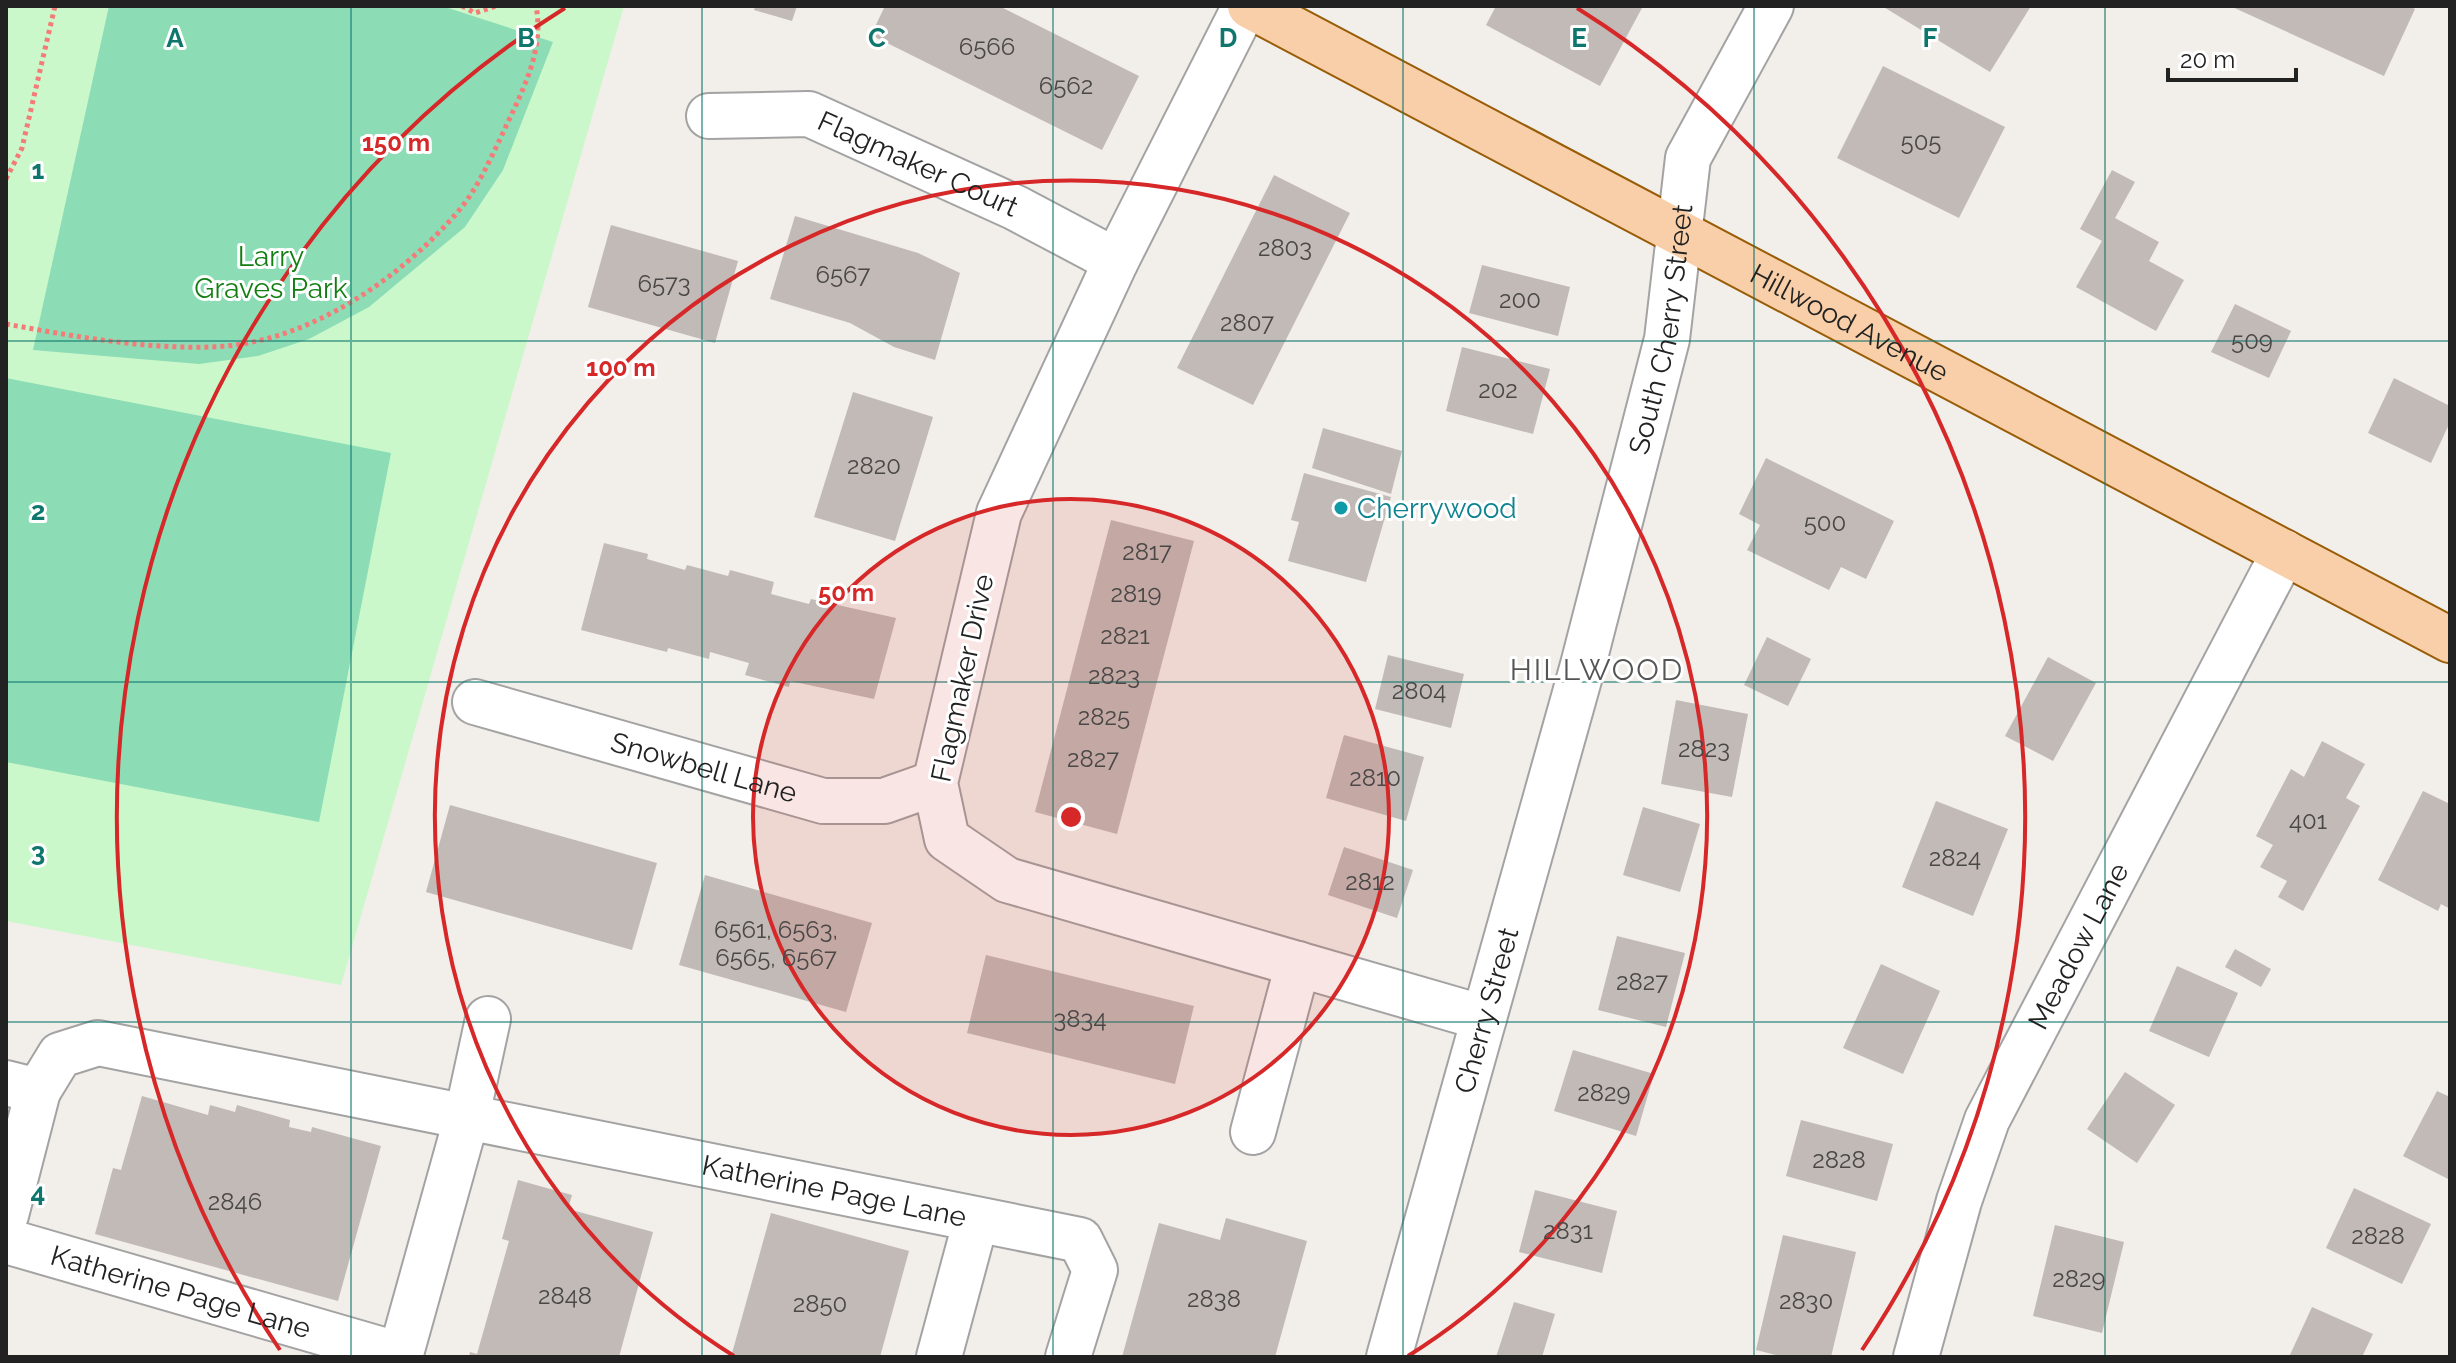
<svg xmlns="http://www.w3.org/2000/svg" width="2456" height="1363" font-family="Raleway,sans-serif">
<rect width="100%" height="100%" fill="#f2eee9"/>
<!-- park -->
<polygon fill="#caf8ca" points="6,6 624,6 341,985 6,921"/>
<!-- pitch -->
<g fill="#8cdcb6">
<polygon points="109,6 442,6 553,42 503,170 465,227 369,307 309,339 258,356 199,364 33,350"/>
<polygon points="6,378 391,453 319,822 6,762"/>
</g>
<!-- building -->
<g fill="#c2bab6">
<polygon points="755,6 797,6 792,21 754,10"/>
<polygon points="885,6 999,6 1139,76 1102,150 871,35"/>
<polygon points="1496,6 1643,6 1600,86 1486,25"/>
<polygon points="1882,6 2031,6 1990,72"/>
<polygon points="2230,6 2409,6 2415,9 2384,76"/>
<polygon points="1883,66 2005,127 1959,218 1837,158"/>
<polygon points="2112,170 2135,182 2115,218 2159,242 2149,261 2184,280 2156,331 2076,287 2102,241 2080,229"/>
<polygon points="1274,175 1350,213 1253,405 1177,368"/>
<polygon points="795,216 918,253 960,273 935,360 894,347 850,323 770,299"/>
<polygon points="611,225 738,261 715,343 588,307"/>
<polygon points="1482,265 1570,287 1558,336 1469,313"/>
<polygon points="2235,304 2291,331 2269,378 2211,352"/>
<polygon points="1462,347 1550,369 1533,434 1446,411"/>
<polygon points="2394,378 2450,406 2450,422 2431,463 2368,433"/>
<polygon points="853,392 933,417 895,541 814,517"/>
<polygon points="1323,428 1402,451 1391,494 1312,468"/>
<polygon points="1766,458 1894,521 1866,579 1841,567 1829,590 1747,550 1760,525 1739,514"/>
<polygon points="1304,473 1391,497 1366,582 1288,561 1299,522 1291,520"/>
<polygon points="1111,520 1194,541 1117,834 1035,812"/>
<polygon points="604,543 648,554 647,559 685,570 687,565 728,576 730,570 774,582 771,594 809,604 811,599 896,618 874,699 790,681 789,687 745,675 749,663 710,652 709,659 668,648 667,652 581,630"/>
<polygon points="1767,637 1811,659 1788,706 1744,685"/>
<polygon points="1388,655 1464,674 1451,728 1375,709"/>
<polygon points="2048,657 2096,683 2053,761 2005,736"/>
<polygon points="1676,700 1748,714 1732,797 1661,784"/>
<polygon points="1344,735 1424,757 1406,821 1326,798"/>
<polygon points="2322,741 2365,764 2346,798 2360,806 2303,911 2278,897 2287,881 2260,867 2273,845 2256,836 2291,769 2304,777"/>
<polygon points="2423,791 2450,804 2450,909 2441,904 2438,911 2378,880"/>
<polygon points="1936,801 2008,829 1973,916 1902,887"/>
<polygon points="450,805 657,863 632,950 426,892"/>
<polygon points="1643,807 1700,824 1680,892 1623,875"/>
<polygon points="1344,847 1413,870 1397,918 1328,895"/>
<polygon points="705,875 872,923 846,1012 679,965"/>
<polygon points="1617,936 1685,953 1666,1027 1598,1010"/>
<polygon points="2235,949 2271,969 2261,987 2225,967"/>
<polygon points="986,955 1194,1006 1175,1084 967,1033"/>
<polygon points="1881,964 1940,991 1903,1074 1843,1048"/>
<polygon points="2177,966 2238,993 2209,1057 2149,1031"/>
<polygon points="1573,1050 1654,1074 1636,1136 1554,1111"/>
<polygon points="2125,1072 2175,1105 2137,1163 2087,1129"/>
<polygon points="2437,1091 2450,1097 2450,1180 2403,1156"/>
<polygon points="142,1096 208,1115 210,1105 235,1112 237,1105 290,1120 289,1127 311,1132 312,1127 381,1146 338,1301 95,1234 113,1168 121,1170"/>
<polygon points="1801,1120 1893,1144 1877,1201 1786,1176"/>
<polygon points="518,1180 572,1195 568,1209 653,1232 619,1357 469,1357 470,1352 477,1354 509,1241 502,1239"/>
<polygon points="2354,1188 2431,1224 2402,1284 2326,1248"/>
<polygon points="1535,1190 1617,1211 1602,1273 1519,1252"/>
<polygon points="771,1213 909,1251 880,1357 731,1357"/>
<polygon points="1226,1218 1307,1241 1275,1357 1122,1357 1159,1223 1220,1240"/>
<polygon points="2055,1225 2124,1242 2102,1333 2033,1316"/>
<polygon points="1783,1235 1856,1252 1831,1357 1784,1357 1756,1350"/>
<polygon points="1514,1302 1555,1314 1542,1357 1496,1357"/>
<polygon points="2312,1307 2373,1334 2362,1357 2289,1357"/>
</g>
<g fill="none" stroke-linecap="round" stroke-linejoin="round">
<!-- minor casing -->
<g stroke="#a3a3a3" stroke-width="48">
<g id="minor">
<polyline points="1245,6 1116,261 999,513 935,783 947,839 1007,880 1484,1018"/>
<path id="s1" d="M 709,116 L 809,114 L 1016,208 L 1116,261"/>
<path id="s2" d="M 475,702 L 823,801 L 884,801 L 935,783"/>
<path id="s3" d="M 6,1083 L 38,1091 L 60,1055 L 98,1043 L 1080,1240 L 1095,1270 L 1068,1357"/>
<polyline points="1253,1132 1298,964"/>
<polyline points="6,1215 38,1091"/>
<path id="s4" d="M 6,1241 L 400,1355"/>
<polyline points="400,1357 466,1120 488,1019"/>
<polyline points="939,1357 976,1220"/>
<path id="s5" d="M 1389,1357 L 1583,665 L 1667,339 L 1688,158 L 1771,6"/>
<path id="s6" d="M 1916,1357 L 1959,1201 L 1987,1120 L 2284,552"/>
</g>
</g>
<!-- major casing -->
<g stroke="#995c07" stroke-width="48">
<g id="major">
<path id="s7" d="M 1250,6 L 2450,640"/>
</g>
</g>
<!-- path -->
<g stroke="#f47b78" stroke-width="5" stroke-dasharray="4 4" stroke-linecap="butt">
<polyline points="462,6 475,13 496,6"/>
<polyline points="6,179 22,148 55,6"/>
<path d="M 6,324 C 72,336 143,349 210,347 C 303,345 395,283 455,215 C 475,193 488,164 501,137 C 520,95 545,53 536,6"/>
</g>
<!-- minor -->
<use href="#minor" stroke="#fff" stroke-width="44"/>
<!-- major -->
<use href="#major" stroke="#f8cfa8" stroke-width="44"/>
</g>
<!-- grid -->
<path fill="none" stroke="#0f766e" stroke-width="2" stroke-opacity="0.55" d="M 351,6 L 351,1357M 702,6 L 702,1357M 1053,6 L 1053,1357M 1403,6 L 1403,1357M 1754,6 L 1754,1357M 2105,6 L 2105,1357M 6,341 L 2450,341M 6,682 L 2450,682M 6,1022 L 2450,1022"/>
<!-- distance rings -->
<circle cx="1071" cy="817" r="318" fill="#d62828" fill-opacity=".12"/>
<g fill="none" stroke="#d62828" stroke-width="4">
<circle cx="1071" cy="817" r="318"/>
<path d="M734 1356A636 636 0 1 1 1408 1356"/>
<path d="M280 1350A954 954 0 0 1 565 8M1577 8A954 954 0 0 1 1862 1350"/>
</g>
<!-- markers -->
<circle fill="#0f9aa8" stroke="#fff" stroke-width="3" cx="1341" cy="508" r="8"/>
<g text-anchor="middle" stroke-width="6" stroke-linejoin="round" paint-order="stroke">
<!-- number labels -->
<g font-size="24" fill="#4a4847">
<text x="987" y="55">6566</text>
<text x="1066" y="94">6562</text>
<text x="1921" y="150">505</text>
<text x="1285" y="256">2803</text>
<text x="843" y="283">6567</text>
<text x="664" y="292">6573</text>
<text x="1520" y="308">200</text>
<text x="1247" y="331">2807</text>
<text x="2252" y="349">509</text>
<text x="1498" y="398">202</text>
<text x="874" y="474">2820</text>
<text x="1825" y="531">500</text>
<text x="1147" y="560">2817</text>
<text x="1136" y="602">2819</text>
<text x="1125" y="644">2821</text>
<text x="1114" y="684">2823</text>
<text x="1419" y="699">2804</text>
<text x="1104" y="725">2825</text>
<text x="1704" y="757">2823</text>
<text x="1093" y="767">2827</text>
<text x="1375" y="786">2810</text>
<text x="2308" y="829">401</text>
<text x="1955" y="866">2824</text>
<text x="1370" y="890">2812</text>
<text x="776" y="938">6561, 6563,<tspan x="776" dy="28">6565, 6567</tspan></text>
<text x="1642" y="990">2827</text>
<text x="1080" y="1027">3834</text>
<text x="1604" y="1101">2829</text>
<text x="1839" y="1168">2828</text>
<text x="235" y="1210">2846</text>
<text x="1568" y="1239">2831</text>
<text x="2378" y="1244">2828</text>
<text x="2079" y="1287">2829</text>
<text x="565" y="1304">2848</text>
<text x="1214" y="1307">2838</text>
<text x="1806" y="1309">2830</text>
<text x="820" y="1312">2850</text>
</g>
<!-- street labels -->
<g font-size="28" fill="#222" stroke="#fff">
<text dy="10" stroke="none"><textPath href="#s1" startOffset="220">Flagmaker Court</textPath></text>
<text dy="10" stroke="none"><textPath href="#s7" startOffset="678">Hillwood Avenue</textPath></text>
<text dy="10" stroke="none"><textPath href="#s5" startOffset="1064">South Cherry Street</textPath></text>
<text transform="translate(962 678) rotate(-78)" y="10">Flagmaker Drive</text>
<text dy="10" stroke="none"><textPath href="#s2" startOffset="238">Snowbell Lane</textPath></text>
<text dy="10" stroke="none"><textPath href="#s6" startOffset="444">Meadow Lane</textPath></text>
<text dy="10" stroke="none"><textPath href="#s5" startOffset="360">Cherry Street</textPath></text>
<text dy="10" stroke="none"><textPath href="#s3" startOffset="866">Katherine Page Lane</textPath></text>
<text dy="10" stroke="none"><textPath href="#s4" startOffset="182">Katherine Page Lane</textPath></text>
</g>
<!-- park labels -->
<g font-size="28" fill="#127e12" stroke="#fff">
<text x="271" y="266">Larry<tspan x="271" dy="32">Graves Park</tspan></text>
</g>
<!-- culture labels -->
<g font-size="28" fill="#0d838f" stroke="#fff" text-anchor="start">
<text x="1357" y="518">Cherrywood</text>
</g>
<!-- neighbourhood labels -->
<g font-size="30" letter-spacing="2" fill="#555" stroke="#fff">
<text x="1597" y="680">HILLWOOD</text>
</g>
</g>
<g font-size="26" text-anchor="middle" font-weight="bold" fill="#0f766e" stroke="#fff" stroke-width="6" stroke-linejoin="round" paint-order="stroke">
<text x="175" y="47">A</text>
<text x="526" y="47">B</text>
<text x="877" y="47">C</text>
<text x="1228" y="47">D</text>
<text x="1579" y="47">E</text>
<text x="1930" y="47">F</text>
<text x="38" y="179">1</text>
<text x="38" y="520">2</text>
<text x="38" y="861">3</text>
<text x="38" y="1202">4</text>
</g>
<circle cx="1071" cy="817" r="12" fill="#d62828" stroke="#fff" stroke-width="4"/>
<g font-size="24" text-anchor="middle" font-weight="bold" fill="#d62828" stroke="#fff" stroke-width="6" stroke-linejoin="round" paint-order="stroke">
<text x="396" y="151">150 m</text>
<text x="621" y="376">100 m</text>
<text x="846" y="601">50 m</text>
</g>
<!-- border -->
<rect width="2456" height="1363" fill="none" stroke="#222222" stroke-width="16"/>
<!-- scale -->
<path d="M2168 68v12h128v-12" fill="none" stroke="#222222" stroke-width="4"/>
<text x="2180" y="68" font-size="24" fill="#222222" stroke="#ffffff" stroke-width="6" paint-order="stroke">20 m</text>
</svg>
